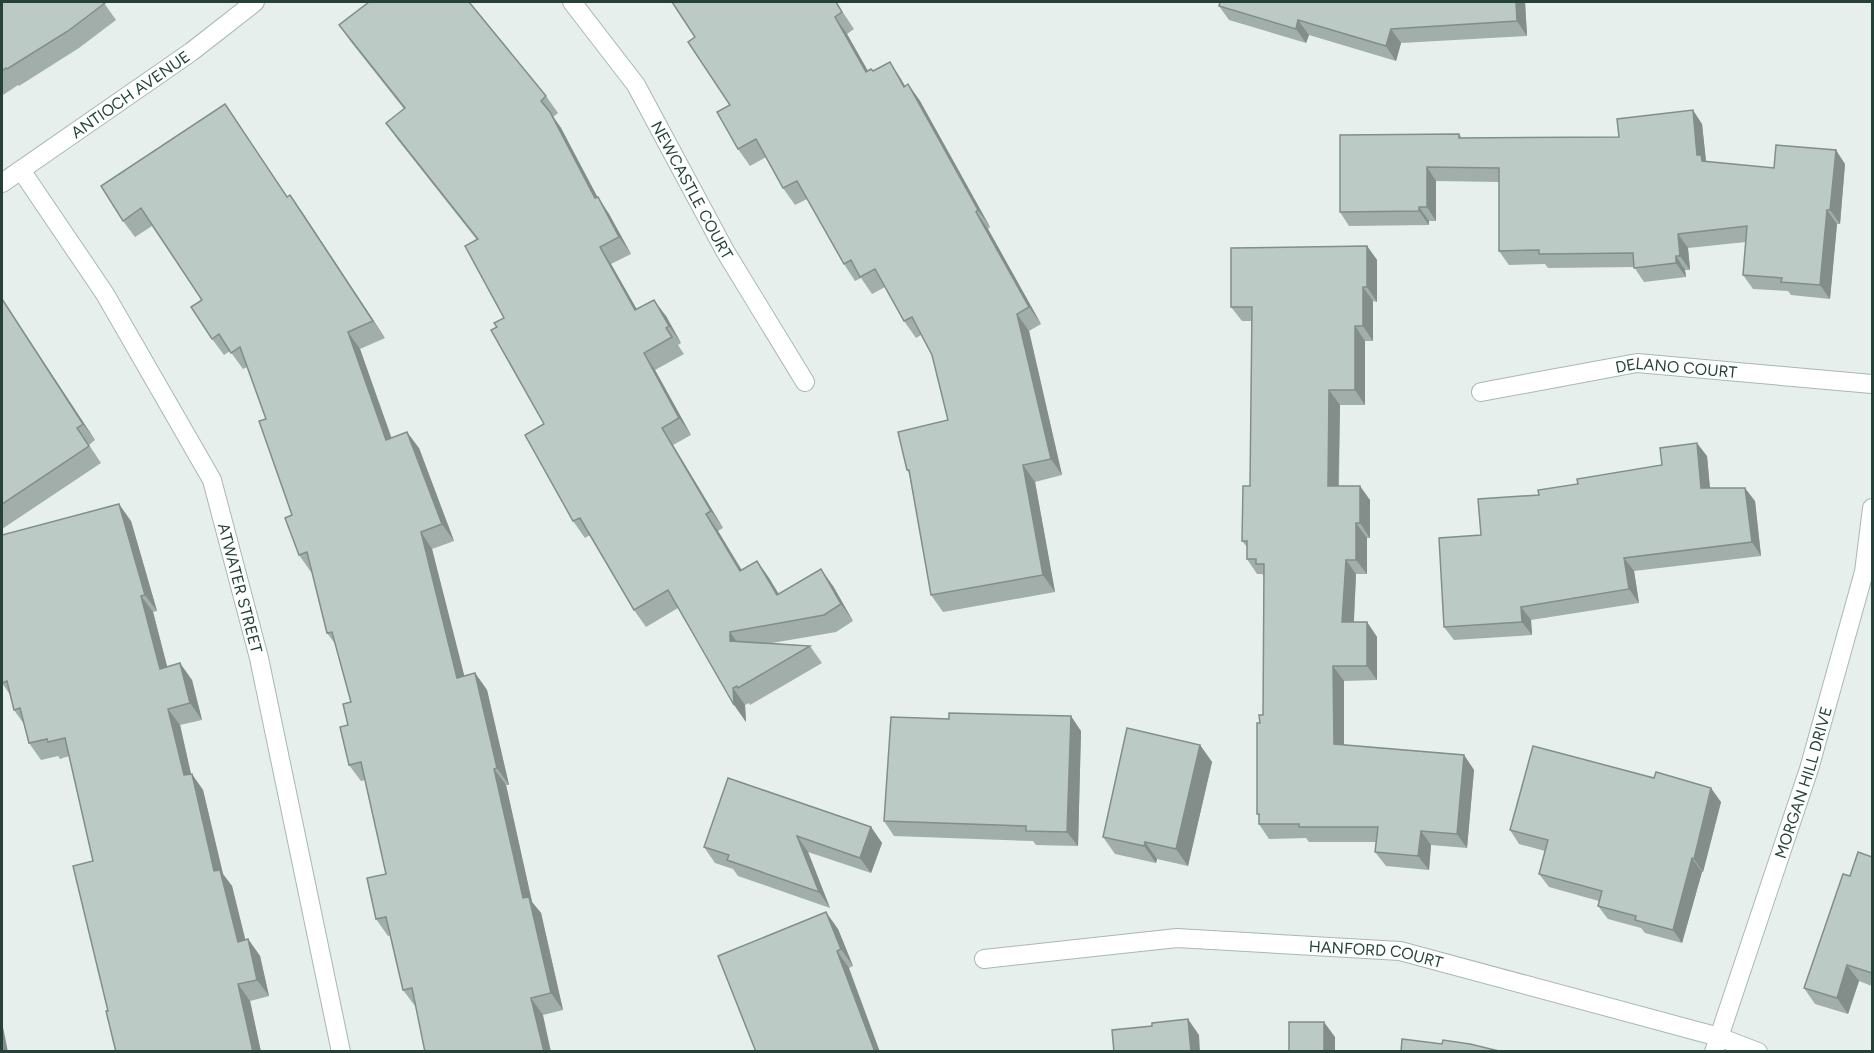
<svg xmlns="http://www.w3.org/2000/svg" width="1874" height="1053" font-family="Figtree,sans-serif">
<rect width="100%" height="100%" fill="#e6efeb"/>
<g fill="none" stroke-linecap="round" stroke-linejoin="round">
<!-- street casing -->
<g stroke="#a8b8b2" stroke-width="20">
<g id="street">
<path id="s1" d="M 572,2 L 636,85 L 725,251 L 805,382"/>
<path id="s2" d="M 21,170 L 105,294 L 212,480 L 259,658 L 341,1052"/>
<path id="s3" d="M 2,183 L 191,52 L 255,2"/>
<path id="s4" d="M 1481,392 L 1637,363 L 1872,384"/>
<path id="s5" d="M 984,959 L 1177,938 L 1400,951 L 1719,1037 L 1758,1052"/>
<path id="s6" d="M 1714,1052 L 1809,769 L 1864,572 L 1872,508"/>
</g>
</g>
<!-- street -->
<use href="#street" stroke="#fff" stroke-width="18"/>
</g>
<!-- wall -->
<g fill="#a1aea9">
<polygon points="2,2 106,2 104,3 116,20 79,48 19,86 18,85 3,95 2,93"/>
<polygon points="672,2 836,2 854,29 847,34 868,71 873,71 890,62 905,86 908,84 920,101 990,227 988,229 1041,324 1029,331 1062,475 1035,482 1055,592 943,612 931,595 909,473 907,470 948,420 932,355 921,335 916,338 904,321 885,287 872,294 861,278 855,281 844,264 807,199 795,205 783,188 766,157 750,166 738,149 730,105 695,37"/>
<polygon points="1220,2 1525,2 1527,36 1401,43 1396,61 1309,35 1306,43 1229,20 1219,6"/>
<polygon points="339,25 546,96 558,113 553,117 561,128 597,197 609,214 631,254 611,264 636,309 666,316 681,343 678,345 684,354 655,370 691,435 673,445 723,528 718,531 742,570 757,561 769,578 779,594 833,586 853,621 836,632 772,643 810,646 822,663 750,705 749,703 745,705 746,722 678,608 646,627 634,610 590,535 585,538 573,521 544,424 497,327 504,318 477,240 398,140 386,123 404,109 351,42"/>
<polygon points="225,104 287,197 290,195 302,212 385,338 360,349 391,438 419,448 454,541 432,549 464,676 475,673 487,690 509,785 506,785 532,902 541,913 563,1010 543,1015 415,1006 403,990 391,935 388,936 376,919 386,874 365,780 361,781 349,765 348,725 351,702 336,645 327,633 312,571 311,572 299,555 292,515 266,419 247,367 243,369 230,351 224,355 212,339 202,300 152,226 135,237 123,221"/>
<polygon points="1702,124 1706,162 1774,168 1845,164 1840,224 1837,224 1830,299 1791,295 1788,291 1753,289 1743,275 1746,242 1688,248 1690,270 1685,270 1686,277 1644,282 1634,267 1548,268 1545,264 1509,265 1499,251 1499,182 1436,181 1436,221 1429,221 1429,225 1349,226 1340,212 1459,134 1462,138 1619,137"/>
<polygon points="1367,246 1377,260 1377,302 1373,301 1373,341 1365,341 1365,405 1340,405 1339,486 1370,500 1370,538 1367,538 1367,574 1356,574 1354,622 1367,622 1377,637 1377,680 1344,681 1344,745 1464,755 1474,770 1467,848 1431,845 1429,870 1386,866 1375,852 1376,842 1309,842 1306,838 1269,839 1259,824 1259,816 1257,814 1260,723 1263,715 1264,576 1262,574 1257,574 1247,559 1247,547 1242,541 1250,486 1252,321 1242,321 1231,307"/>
<polygon points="2,299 95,440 89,445 101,463 2,529"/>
<polygon points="1707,456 1710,488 1755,501 1761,556 1634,571 1639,603 1531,620 1532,635 1454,640 1444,627 1481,535 1539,495 1578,484 1662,465"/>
<polygon points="131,521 157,611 153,612 167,667 192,680 202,720 180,725 191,774 203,790 223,874 232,886 245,940 248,939 260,956 269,996 250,1001 261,1052 116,1052 108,1011 93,861 69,756 60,759 58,756 41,760 29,743 24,724 14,710 11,696 2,683"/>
<polygon points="1081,731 1078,846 1036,845 1033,841 894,836 884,821"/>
<polygon points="1200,745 1212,762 1188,866 1157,859 1156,863 1115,854 1103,837"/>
<polygon points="1721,802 1703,872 1702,872 1682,943 1645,933 1641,928 1608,919 1598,906 1599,901 1549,887 1539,874 1545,851 1519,844 1510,830"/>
<polygon points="871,827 882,843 871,873 808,852 830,908 738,876 733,869 715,863 704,847"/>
<polygon points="1872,857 1872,986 1859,981 1848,1014 1815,1004 1804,988 1850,876"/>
<polygon points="838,929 853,966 849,968 756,1052"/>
</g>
<!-- shaded-wall -->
<g fill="#838d89">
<polygon points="1516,2 1525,2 1527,36 1517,21"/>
<polygon points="835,17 847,34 878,89 866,72"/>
<polygon points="1298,20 1309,35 1306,43 1296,29"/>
<polygon points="1391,29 1401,43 1396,61 1386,46"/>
<polygon points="890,62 901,79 915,104 904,87"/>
<polygon points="908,84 920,101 990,227 978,210"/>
<polygon points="1693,110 1702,124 1706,161 1711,175 1697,155"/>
<polygon points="550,112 561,128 607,215 595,198"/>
<polygon points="1836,150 1845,164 1840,224 1830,210"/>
<polygon points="1427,167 1436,181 1436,221 1427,207"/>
<polygon points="290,195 302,212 385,338 373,321"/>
<polygon points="598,197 609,214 631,254 619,237"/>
<polygon points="1419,207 1429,221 1429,225 1419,211"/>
<polygon points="1827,210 1837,224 1830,299 1820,285"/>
<polygon points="976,212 988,229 1041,324 1029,307"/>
<polygon points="1678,234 1688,248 1690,270 1680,256"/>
<polygon points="1367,246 1377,260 1377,302 1367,287"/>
<polygon points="600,247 611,264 647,327 635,310"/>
<polygon points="1676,256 1685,270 1686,277 1676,263"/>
<polygon points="1363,287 1373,301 1373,341 1363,326"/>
<polygon points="2,299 95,440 83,424"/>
<polygon points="654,300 666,316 681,343 669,326"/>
<polygon points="1017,314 1029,331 1062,475 1051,459"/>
<polygon points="1355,326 1365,341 1365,405 1355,390"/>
<polygon points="348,332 360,349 398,456 386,440"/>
<polygon points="644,353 655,370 691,435 679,418"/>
<polygon points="1329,390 1340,405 1338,500 1328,486"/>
<polygon points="662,428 673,445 723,528 711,511"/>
<polygon points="407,432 419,448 454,541 442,524"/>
<polygon points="1697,443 1707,456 1711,501 1701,488"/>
<polygon points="1023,465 1035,482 1055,592 1043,575"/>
<polygon points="1360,486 1370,500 1370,538 1360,523"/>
<polygon points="1745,488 1755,501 1761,556 1752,542"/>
<polygon points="119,504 131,521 157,611 145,595"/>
<polygon points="706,514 718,531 752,588 740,571"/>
<polygon points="1356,523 1367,538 1367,574 1356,560"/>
<polygon points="421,532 432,549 469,694 457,678"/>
<polygon points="1624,558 1634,571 1639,603 1629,589"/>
<polygon points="1346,560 1356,574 1353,636 1342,622"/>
<polygon points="757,561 769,578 789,612 777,595"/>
<polygon points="821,569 833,586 853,621 841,604"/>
<polygon points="141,596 153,612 172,685 160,669"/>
<polygon points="1521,607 1531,620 1532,635 1522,622"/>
<polygon points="1367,622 1377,637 1377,680 1367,666"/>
<polygon points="730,632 742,649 730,641"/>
<polygon points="180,663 192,680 202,720 190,703"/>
<polygon points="1333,666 1344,681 1344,759 1334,744"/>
<polygon points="475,673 487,690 509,785 497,768"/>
<polygon points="733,688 745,705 746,722 734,705"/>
<polygon points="168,709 180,725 195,792 184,775"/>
<polygon points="1071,716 1081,731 1078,846 1067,832"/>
<polygon points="1200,745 1212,762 1188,866 1176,849"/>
<polygon points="1464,755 1474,770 1467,848 1457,834"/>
<polygon points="494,769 506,785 532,902 541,913 563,1010 551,993 523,898"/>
<polygon points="192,774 203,790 223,874 232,886 250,958 238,942 214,871"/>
<polygon points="1711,788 1721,802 1703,872 1694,859"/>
<polygon points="871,827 882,843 871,873 860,858"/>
<polygon points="1421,831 1431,845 1429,870 1418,856"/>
<polygon points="797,836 808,852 830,908 819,892"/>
<polygon points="1145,842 1157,859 1156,863 1144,846"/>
<polygon points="1692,858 1702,872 1682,943 1673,930"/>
<polygon points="826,912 838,929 853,966 841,949"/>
<polygon points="248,939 260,956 269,996 257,980"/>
<polygon points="837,951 849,968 880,1052 875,1052"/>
<polygon points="1847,965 1859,981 1848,1014 1837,998"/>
<polygon points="238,984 250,1001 261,1052 253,1052"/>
<polygon points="531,998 543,1015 551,1052 544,1052"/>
<polygon points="1188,1019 1199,1035 1200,1052 1191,1052"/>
<polygon points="2,1022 8,1052 2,1052"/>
<polygon points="1324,1022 1335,1037 1335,1052 1324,1052"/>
</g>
<!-- building -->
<g fill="#bbcac4" stroke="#838d89" stroke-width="1.5">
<polygon points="2,2 103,2 105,3 68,31 7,69 6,68 2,71"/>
<polygon points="369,2 469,2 546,96 541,101 550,112 595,198 598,197 619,237 600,247 635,310 654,300 669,326 666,328 672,337 644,353 679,418 662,428 711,511 706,514 740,571 757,561 777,595 821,569 841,604 824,615 730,632 730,641 810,646 738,688 737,686 733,688 734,705 668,590 634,610 580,518 573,521 525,435 544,424 491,330 497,327 494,323 504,318 465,246 478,239 386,123 405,108 339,25"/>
<polygon points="672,2 836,2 842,12 835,17 866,72 871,69 873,71 890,62 904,87 908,84 978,210 976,212 1029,307 1017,314 1051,459 1023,465 1043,575 931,595 909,470 907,470 898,432 948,420 932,355 912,317 904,321 875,269 860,277 851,260 844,264 797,181 783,188 756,139 738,149 717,112 730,105 688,42 695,37"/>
<polygon points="1220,2 1516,2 1517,21 1391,29 1386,46 1298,20 1296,29 1219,6"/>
<polygon points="225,104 287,197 290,195 373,321 348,332 386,440 407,432 442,524 421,532 457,678 475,673 497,768 494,769 523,898 529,897 551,993 531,998 544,1052 425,1052 412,988 403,990 386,917 376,919 367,878 386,874 361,762 349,765 340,727 348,725 343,704 351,702 332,632 327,633 307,552 299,555 285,518 292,515 259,421 266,419 240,347 231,353 219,334 212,339 191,307 202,300 141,208 123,221 101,186"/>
<polygon points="1693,110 1697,155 1701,155 1702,161 1774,168 1776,145 1836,150 1830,210 1827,210 1820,285 1781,282 1782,278 1743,275 1747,226 1678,234 1680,256 1676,256 1676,263 1634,268 1633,253 1539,254 1539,250 1499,251 1499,168 1427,167 1427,207 1419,207 1419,211 1340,212 1340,135 1459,134 1459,138 1619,137 1617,119"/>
<polygon points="1367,246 1367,287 1363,287 1363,326 1355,326 1355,390 1329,390 1328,486 1360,486 1360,523 1356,523 1356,560 1346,560 1342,622 1367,622 1367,666 1333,666 1334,744 1464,755 1457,834 1421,831 1418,856 1375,852 1378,827 1299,827 1299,824 1259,824 1259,814 1257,814 1257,723 1260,723 1259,715 1263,715 1264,564 1256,564 1256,559 1247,559 1247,541 1242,541 1243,486 1250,486 1252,307 1231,307 1231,248"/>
<polygon points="2,299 83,424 77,428 89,446 2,504"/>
<polygon points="1697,443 1701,488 1745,488 1752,542 1624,558 1629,589 1521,607 1522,622 1444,627 1439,538 1481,535 1478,499 1539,495 1538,490 1578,484 1577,479 1662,465 1660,448"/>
<polygon points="119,504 145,595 141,596 160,669 180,663 190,703 168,709 184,775 192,774 214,871 220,870 238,942 248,939 257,980 238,984 253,1052 116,1052 106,1011 108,1011 73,866 93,861 65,738 48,742 47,739 29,743 20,708 14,710 7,681 2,683 2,535"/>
<polygon points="949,713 1071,716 1067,832 1026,831 1026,826 884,821 891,717 949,719"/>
<polygon points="1127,728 1200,745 1176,849 1145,842 1144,846 1103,837"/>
<polygon points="1533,746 1654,778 1656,772 1711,788 1694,859 1692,858 1673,930 1635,920 1636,916 1598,906 1602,891 1539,874 1548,840 1510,830"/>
<polygon points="728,778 871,827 860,858 797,836 819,892 727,860 729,855 704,847"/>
<polygon points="1858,852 1872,857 1872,973 1847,965 1837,998 1804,988 1843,874 1850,876"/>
<polygon points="826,912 841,949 837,951 875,1052 756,1052 718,956"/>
<polygon points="1188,1019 1191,1052 1114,1052 1112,1030 1152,1026 1152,1023"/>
<rect x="1289" y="1022" width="35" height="30"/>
<polygon points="1402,1039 1442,1044 1443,1040 1470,1044 1503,1052 1401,1052"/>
</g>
<g text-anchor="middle" stroke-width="5" stroke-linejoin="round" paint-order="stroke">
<!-- street labels -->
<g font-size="16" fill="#24423a" stroke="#f7fbf9">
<text dy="6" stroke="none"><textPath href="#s3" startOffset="156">ANTIOCH AVENUE</textPath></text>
<text dy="6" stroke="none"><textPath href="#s1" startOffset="224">NEWCASTLE COURT</textPath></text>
<text dy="6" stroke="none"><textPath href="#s4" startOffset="198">DELANO COURT</textPath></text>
<text dy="6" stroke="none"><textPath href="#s2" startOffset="476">ATWATER STREET</textPath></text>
<text dy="6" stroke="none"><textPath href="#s6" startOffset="284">MORGAN HILL DRIVE</textPath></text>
<text dy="6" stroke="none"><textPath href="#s5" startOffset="394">HANFORD COURT</textPath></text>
</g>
</g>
<!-- border -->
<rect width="1874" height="1053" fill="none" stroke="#24423a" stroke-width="6"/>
</svg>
